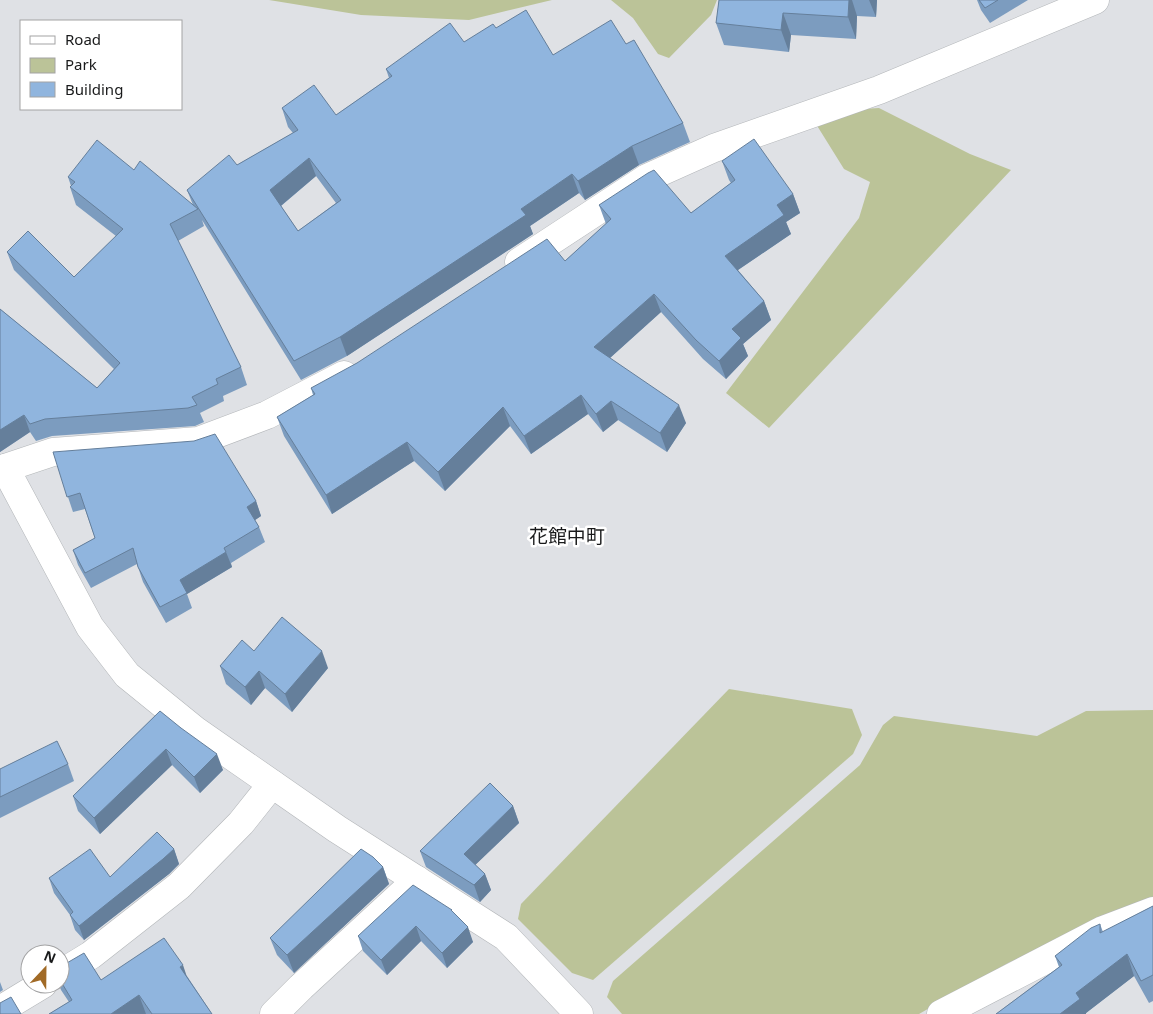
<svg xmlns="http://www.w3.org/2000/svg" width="1153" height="1014" font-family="'Noto Sans','Noto Sans JP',sans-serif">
<rect width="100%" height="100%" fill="#dfe1e5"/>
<!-- green -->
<g fill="#bbc398">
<polygon points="269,0 552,0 469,20 361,15"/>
<polygon points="611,0 717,0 711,15 669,58 658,54 633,18"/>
<polygon points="879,108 970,154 1011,170 769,428 726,393 859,218 870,182 844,169 816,124 848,110"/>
<polygon points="729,689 852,709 862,735 853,754 593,980 572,973 518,919 521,904"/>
<polygon points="1153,710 1153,901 1071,934 1008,963 919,1014 622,1014 607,997 613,981 860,765 883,725 894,716 1037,736 1086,711"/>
</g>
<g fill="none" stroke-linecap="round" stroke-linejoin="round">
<!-- minor casing -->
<g stroke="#b3b6b9" stroke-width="29">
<g id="minor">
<polyline points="519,262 647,178 714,148 879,90 1095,0"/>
<polyline points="5,468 90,627 127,675 196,731 337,829 506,937 579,1014"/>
<polyline points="0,473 5,468 53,452 198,441 267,415 344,375"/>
<polyline points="60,974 91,955 179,886 241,823 272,784"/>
<polyline points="0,1010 43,984"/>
<polyline points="274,1014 301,987 417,880"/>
<polyline points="941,1014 1103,930 1153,911"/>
</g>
</g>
<!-- minor -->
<use href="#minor" stroke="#fff" stroke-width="28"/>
</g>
<!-- wall -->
<g fill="#7c9cbf" fill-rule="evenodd">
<polygon points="719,0 877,0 876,17 857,16 856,39 791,35 789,52 724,45 716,23"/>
<polygon points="977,0 1028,0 990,23 981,10"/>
<path d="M 496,28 L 553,55 L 626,44 L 683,123 L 690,142 L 639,165 L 585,200 L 579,193 L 530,226 L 533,234 L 347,356 L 301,380 L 202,220 L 204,226 L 178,241 L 241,367 L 247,385 L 223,396 L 224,401 L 200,413 L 204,422 L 195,426 L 52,436 L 36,441 L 30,432 L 0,452 L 0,309 L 97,388 L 114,369 L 14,270 L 7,252 L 74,277 L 116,236 L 76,205 L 70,187 L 71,186 L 68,177 L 134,170 L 193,205 L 187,190 L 237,165 L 293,133 L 288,127 L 282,108 L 336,115 L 389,78 L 386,69 L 464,42 ZM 316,176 L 336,203 L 298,231 L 281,206 Z"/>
<polygon points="722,161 793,194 800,213 786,222 791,234 738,270 764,301 771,320 743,344 748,356 726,379 703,359 661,312 610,358 686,423 667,452 618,420 603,432 588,414 531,454 510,426 445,491 414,461 332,514 284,436 277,417 313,395 311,388 565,261 606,224 599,205 691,213 731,183 729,180"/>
<polygon points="53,452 256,501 261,516 255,520 259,527 265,542 231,563 232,567 187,594 192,608 166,623 143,582 137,564 91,588 78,565 73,550 95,538 85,509 73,512"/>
<polygon points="254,651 328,668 292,712 265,688 251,705 226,684 220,666"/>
<polygon points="160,711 223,770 200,793 172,765 100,834 78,811 73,796"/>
<polygon points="68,764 74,781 0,818 0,769"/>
<polygon points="513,806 519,823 475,865 485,874 491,890 480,902 426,867 420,851"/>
<polygon points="174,849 179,864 169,874 84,940 75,930 70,915 54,893 49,878 110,877"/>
<polygon points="383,867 389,884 294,973 277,955 270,938"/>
<polygon points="1153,906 1153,1001 1149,1003 1134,976 1086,1013 1086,1014 996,1014 1059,967 1055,956 1100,924 1103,932"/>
<polygon points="453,912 473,942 447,968 421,941 387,975 363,951 358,936"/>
<polygon points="60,967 101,980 187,976 212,1014 49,1014 69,1002 61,990 59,984 60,984"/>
<polygon points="0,982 3,990 0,992"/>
</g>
<!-- shaded-wall -->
<g fill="#657f9b">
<polygon points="849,0 852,0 857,16 856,39 848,17"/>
<polygon points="869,0 877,0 876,17"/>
<polygon points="783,13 791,35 789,52 781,30"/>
<polygon points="632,146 639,165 585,200 578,181"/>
<polygon points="309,158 316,176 277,209 270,190"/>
<polygon points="572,174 579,193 530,226 533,234 347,356 340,337 521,209"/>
<polygon points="793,194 800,213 786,222 791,234 732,274 725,256 777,205"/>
<polygon points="654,294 661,312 601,366 594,347"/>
<polygon points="764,301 771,320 743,344 748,356 726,379 719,361 732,329"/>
<polygon points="581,395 588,414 531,454 524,436"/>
<polygon points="611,401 618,420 603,432 596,414"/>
<polygon points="679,405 686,423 667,452 660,433"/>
<polygon points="503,407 510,426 445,491 438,472"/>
<polygon points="24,415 30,432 0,452 0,430"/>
<polygon points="407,442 414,461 332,514 326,495"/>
<polygon points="256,501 261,516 252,522 247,507"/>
<polygon points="226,552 232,567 187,594 180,580"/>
<polygon points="322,651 328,668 292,712 285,694"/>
<polygon points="259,671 265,688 251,705 245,687"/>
<polygon points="166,749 172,765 100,834 94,818"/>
<polygon points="217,754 223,770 200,793 194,777"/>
<polygon points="513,806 519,823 470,870 464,854"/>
<polygon points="174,849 179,864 169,874 84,940 79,926"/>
<polygon points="383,867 389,884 294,973 287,955"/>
<polygon points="485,874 491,890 480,902 474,885"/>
<polygon points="416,926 421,941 387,975 381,960"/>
<polygon points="468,927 473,942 447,968 442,953"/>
<polygon points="1127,954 1134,976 1086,1013 1086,1014 1060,1014 1076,993"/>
<polygon points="183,965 190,986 180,967"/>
<polygon points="139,995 146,1014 111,1014"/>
</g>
<!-- building -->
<g fill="#90b5de" stroke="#657f9b" fill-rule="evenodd">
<polygon points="719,0 849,0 848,17 783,13 781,30 716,23"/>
<polygon points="979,0 998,0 985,8"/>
<path d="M 526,10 L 553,55 L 611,20 L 626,44 L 634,40 L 683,123 L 632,146 L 578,181 L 572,174 L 521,209 L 526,215 L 340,337 L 294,361 L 187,190 L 229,155 L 237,165 L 298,130 L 282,108 L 314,85 L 336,115 L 392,76 L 386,69 L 450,23 L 464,42 L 493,24 L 496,28 ZM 309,158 L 341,200 L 298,231 L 270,190 Z"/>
<polygon points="754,139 793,194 777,205 784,215 725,256 764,301 732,329 741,338 719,361 696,340 654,294 594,347 679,405 660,433 611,401 596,414 581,395 524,436 503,407 438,472 407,442 326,495 277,417 315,394 311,388 357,363 547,239 565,261 611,219 599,205 648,173 654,170 691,213 735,180 722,161"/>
<polygon points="97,140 134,170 140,161 198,209 170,224 241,367 216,379 218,384 192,397 197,405 188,408 45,419 30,424 24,415 0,430 0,309 97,388 120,363 7,252 28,231 74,277 123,229 70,187 75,182 68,177"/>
<polygon points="215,434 256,501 247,507 259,527 224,548 226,552 180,580 187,593 160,607 138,567 133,548 85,573 73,550 95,538 80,493 67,497 53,452 194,441"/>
<polygon points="282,617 322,651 285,694 259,671 245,687 220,666 242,640 254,651"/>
<polygon points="160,711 181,728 217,754 194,777 166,749 94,818 73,796"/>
<polygon points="57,741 68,764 0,797 0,769"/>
<polygon points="490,783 513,806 464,854 485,874 474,885 420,851"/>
<polygon points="157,832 174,849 163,859 79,926 70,915 73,912 49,878 90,849 110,877"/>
<polygon points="361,849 373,857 383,867 287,955 270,938"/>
<polygon points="413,885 452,910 451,910 468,927 442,953 416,926 381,960 358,936"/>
<polygon points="1153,906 1153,975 1141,981 1127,954 1076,993 1080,999 1060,1014 996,1014 1062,965 1055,956 1091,928 1100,924 1100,933"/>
<polygon points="164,938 183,965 180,967 212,1014 152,1014 139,995 111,1014 49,1014 72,1000 60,980 60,967 84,953 101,980"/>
<polygon points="11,997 21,1014 0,1014 0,1003"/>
</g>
<g text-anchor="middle" stroke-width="5" stroke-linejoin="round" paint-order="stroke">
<!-- neighbourhood labels -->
<g font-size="19" fill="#191a1b" stroke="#fff">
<text x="567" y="543">花館中町</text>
</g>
</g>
<!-- legend -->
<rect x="20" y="20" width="162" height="90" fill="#ffffff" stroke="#a3a3a4"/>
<rect x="30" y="36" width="25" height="8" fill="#ffffff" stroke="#a3a3a4"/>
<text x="65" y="45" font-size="15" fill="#191a1b">Road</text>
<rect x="30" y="58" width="25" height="15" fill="#bbc398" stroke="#a3a3a4"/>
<text x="65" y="70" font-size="15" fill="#191a1b">Park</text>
<rect x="30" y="82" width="25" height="15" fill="#90b5de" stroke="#a3a3a4"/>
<text x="65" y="95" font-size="15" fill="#191a1b">Building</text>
<!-- north arrow -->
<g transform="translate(45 969) rotate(22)"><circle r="24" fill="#ffffff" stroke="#a3a3a4"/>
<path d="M0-4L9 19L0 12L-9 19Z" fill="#a16a26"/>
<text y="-8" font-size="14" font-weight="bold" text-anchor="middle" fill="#191a1b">N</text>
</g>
</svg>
